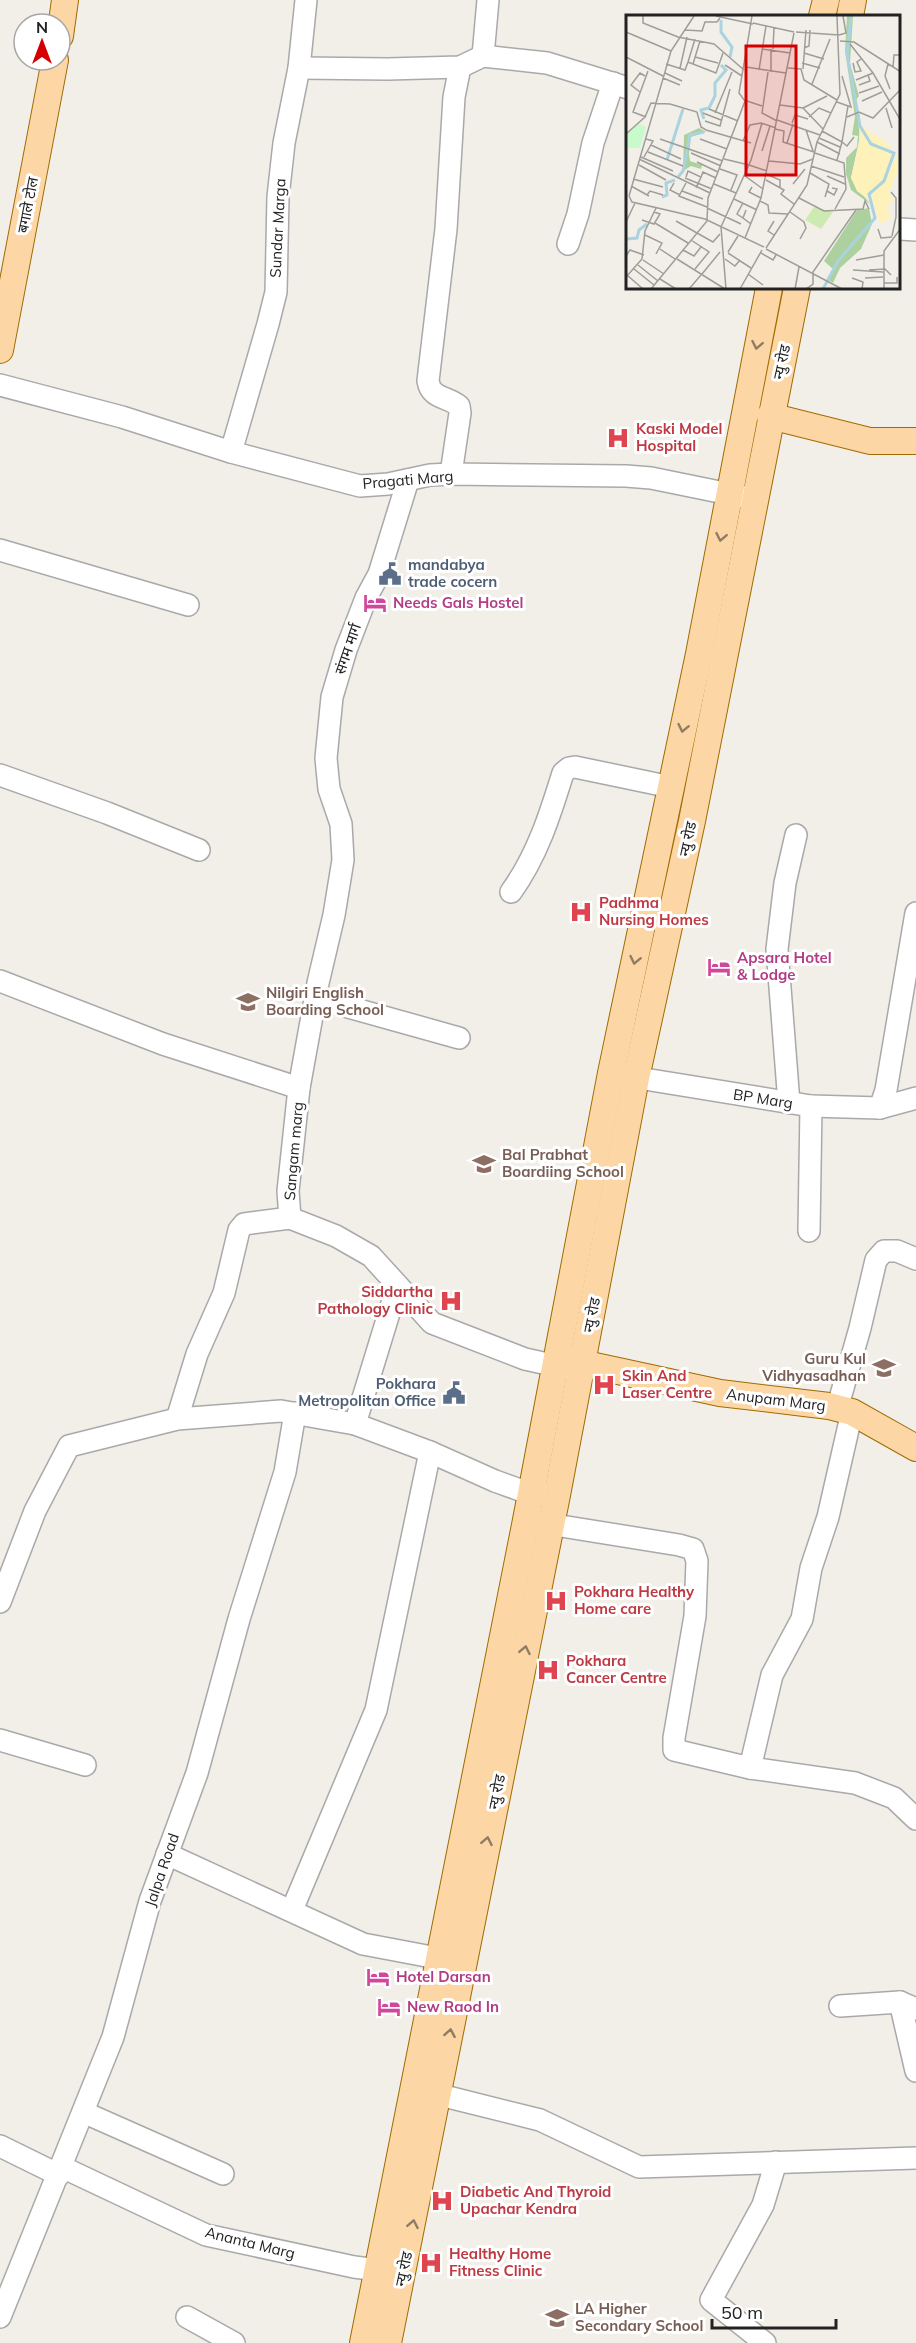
<svg xmlns="http://www.w3.org/2000/svg" width="916" height="2343" font-family="Mulish,'Noto Sans Devanagari',sans-serif">
<rect width="100%" height="100%" fill="#f2efe9"/>
<g fill="none" stroke-linecap="round" stroke-linejoin="round">
<!-- minor casing -->
<g stroke="#a9a9a9" stroke-width="24">
<g id="minor">
<polyline points="483,56 488,0"/>
<polyline points="299,68 388,69 460,67 483,56 547,63 628,88"/>
<polyline points="900,229 916,230"/>
<polyline points="568,244 578,214 593,143 613,83"/>
<polyline points="0,385 122,417 231,452 360,486 388,484 430,475 451,474 626,476 651,478 744,497"/>
<polyline points="231,452 268,324 276,292 278,197 284,143 299,68 306,0"/>
<path d="M 451,474 L 460,413 L 459,406 C 447,396 431,399 428,381 L 446,229 L 454,97 L 460,67"/>
<polyline points="408,480 379,574 366,598 346,650 332,697 326,758 329,789 341,824 343,860 334,915 318,983 299,1088 288,1191 290,1218 336,1236 371,1256 432,1323 525,1359 570,1369"/>
<polyline points="0,550 188,605"/>
<polyline points="0,775 107,813 199,850"/>
<path d="M 511,892 C 537,856 550,815 563,773 L 569,768 L 575,767 L 671,787"/>
<polyline points="0,981 163,1044 299,1088"/>
<polyline points="316,998 459,1038"/>
<polyline points="620,1075 811,1106 880,1108 916,1098"/>
<polyline points="789,1103 777,949 785,883 796,835"/>
<polyline points="880,1108 886,1090 916,913"/>
<polyline points="809,1231 811,1106"/>
<polyline points="837,1409 860,1328 876,1260 884,1251 897,1251 916,1259"/>
<polyline points="177,1419 197,1354 224,1293 239,1230 244,1224 290,1218"/>
<polyline points="355,1424 397,1287"/>
<polyline points="536,1522 679,1545 693,1549 697,1561 695,1616 674,1738 674,1750 750,1768 855,1783 894,1798 916,1819"/>
<polyline points="0,1602 35,1511 69,1446 177,1419 281,1411 355,1424 430,1452 495,1481 520,1490 545,1493"/>
<polyline points="0,1740 85,1765"/>
<polyline points="750,1768 772,1675 802,1619 811,1568 828,1517 852,1412"/>
<polyline points="167,1854 363,1944 453,1961"/>
<polyline points="292,1910 376,1710 430,1452"/>
<polyline points="900,2002 916,2071"/>
<polyline points="840,2006 900,2002 916,2009"/>
<polyline points="424,2091 540,2120 639,2167 916,2158"/>
<polyline points="83,2112 223,2174"/>
<polyline points="0,2146 59,2175"/>
<polyline points="62,2167 206,2235 354,2267 378,2270"/>
<polyline points="0,2317 113,2037 150,1901 197,1773 239,1619 285,1472 295,1413"/>
<polyline points="187,2317 234,2343"/>
<polyline points="765,2343 711,2300 763,2205 776,2162"/>
</g>
</g>
<!-- major casing -->
<g stroke="#a06b00" stroke-width="28">
<g id="major">
<polyline points="822,16 826,0"/>
<polyline points="850,16 853,0"/>
<polyline points="60,36 65,0"/>
<polyline points="0,350 55,60"/>
<polyline points="770,416 870,441 916,441"/>
<polyline points="567,1360 720,1393 829,1406 852,1412 916,1448"/>
<polyline points="363,2343 526,1520 611,1073 699,654 769,288"/>
<polyline points="388,2343 557,1495 636,1078 692,821 797,288"/>
</g>
</g>
<!-- minor -->
<use href="#minor" stroke="#fff" stroke-width="21"/>
<!-- major -->
<use href="#major" stroke="#fcd6a4" stroke-width="26"/>
</g>
<!-- one-way arrows -->
<defs><path id="oneway-chevron" d="M-2-3.5L2.5 0L-2 3.5" fill="none" stroke-width="1.6" stroke-linecap="round" stroke-linejoin="round" transform="scale(1.5)"/></defs>
<g stroke="#8f7c63">
<use href="#oneway-chevron" transform="translate(757 345) rotate(101)"/>
<use href="#oneway-chevron" transform="translate(721 537) rotate(101)"/>
<use href="#oneway-chevron" transform="translate(683 728) rotate(102)"/>
<use href="#oneway-chevron" transform="translate(635 960) rotate(102)"/>
<use href="#oneway-chevron" transform="translate(525 1650) rotate(-79)"/>
<use href="#oneway-chevron" transform="translate(487 1841) rotate(-79)"/>
<use href="#oneway-chevron" transform="translate(450 2033) rotate(-80)"/>
<use href="#oneway-chevron" transform="translate(413 2224) rotate(-79)"/>
</g>
<!-- icons -->
<defs>
<g id="hospital-bare" transform="scale(1.8)"><path d="M-5-5h3v3.5h4V-5h3V5h-3V1.5h-4V5h-3Z" fill="#e0444e" stroke="#fff" stroke-width="2.5" paint-order="stroke"/></g>
<g id="civic-bare" transform="scale(1.8)"><path d="M-.6-6.5H3V-4.5H.6V-3L4-1V1h2V6H-6V1h2V-1L-.6-3ZM-1.2 2.5V6h2.4V2.5Z" fill="#5c6f8a" stroke="#fff" stroke-width="2.5" paint-order="stroke"/></g>
<g id="hotel-bare" transform="scale(1.8)"><path d="M-6-4.5h1.5V1H6V5H4.5V3h-9V5H-6ZM-4 0a1.8 1.8 0 1 1 3.6 0ZM.5 0V-2.5h3Q6-2.5 6 0Z" fill="#d1479c" stroke="#fff" stroke-width="2.5" paint-order="stroke"/></g>
<g id="school-bare" transform="scale(1.8)"><path d="M0-5L7-2L0 1L-7-2ZM-4 1L0 2.5L4 1V4Q0 6-4 4Z" fill="#8d6e63" stroke="#fff" stroke-width="2.5" paint-order="stroke"/></g>
</defs>
<g fill-rule="evenodd">
<use href="#hospital-bare" x="618" y="438"/>
<use href="#civic-bare" x="390" y="574"/>
<use href="#hotel-bare" x="375" y="603"/>
<use href="#hospital-bare" x="581" y="912"/>
<use href="#hotel-bare" x="719" y="967"/>
<use href="#school-bare" x="248" y="1002"/>
<use href="#school-bare" x="484" y="1164"/>
<use href="#hospital-bare" x="451" y="1301"/>
<use href="#school-bare" x="884" y="1368"/>
<use href="#hospital-bare" x="604" y="1385"/>
<use href="#civic-bare" x="454" y="1393"/>
<use href="#hospital-bare" x="556" y="1601"/>
<use href="#hospital-bare" x="548" y="1670"/>
<use href="#hotel-bare" x="378" y="1977"/>
<use href="#hotel-bare" x="389" y="2007"/>
<use href="#hospital-bare" x="442" y="2201"/>
<use href="#hospital-bare" x="431" y="2263"/>
<use href="#school-bare" x="557" y="2318"/>
</g>
<g text-anchor="middle" stroke-width="6" stroke-linejoin="round" paint-order="stroke">
<!-- street labels -->
<g font-size="15" fill="#222" stroke="#fff">
<text transform="translate(28 205) rotate(-79)" y="5">बगाले टोल</text>
<text transform="translate(278 228) rotate(-87)" y="5">Sundar Marga</text>
<text transform="translate(782 362) rotate(-78)" y="5">न्यु रोड</text>
<text transform="translate(408 480) rotate(-5)" y="5">Pragati Marg</text>
<text transform="translate(348 649) rotate(-71)" y="5">संगम मार्ग</text>
<text transform="translate(688 839) rotate(-78)" y="5">न्यु रोड</text>
<text transform="translate(763 1099) rotate(9)" y="5">BP Marg</text>
<text transform="translate(294 1151) rotate(-85)" y="5">Sangam marg</text>
<text transform="translate(592 1315) rotate(-79)" y="5">न्यु रोड</text>
<text transform="translate(776 1400) rotate(7)" y="5">Anupam Marg</text>
<text transform="translate(497 1792) rotate(-79)" y="5">न्यु रोड</text>
<text transform="translate(162 1870) rotate(-71)" y="5">Jalpa Road</text>
<text transform="translate(250 2243) rotate(14)" y="5">Ananta Marg</text>
<text transform="translate(404 2269) rotate(-78)" y="5">न्यु रोड</text>
</g>
<!-- health labels -->
<g font-size="15" font-weight="bold" fill="#be3a42" stroke="#fff" text-anchor="start">
<text x="636" y="434">Kaski Model<tspan x="636" dy="17">Hospital</tspan></text>
<text x="599" y="908">Padhma<tspan x="599" dy="17">Nursing Homes</tspan></text>
<text x="433" y="1297" text-anchor="end">Siddartha<tspan x="433" dy="17">Pathology Clinic</tspan></text>
<text x="622" y="1381">Skin And<tspan x="622" dy="17">Laser Centre</tspan></text>
<text x="574" y="1597">Pokhara Healthy<tspan x="574" dy="17">Home care</tspan></text>
<text x="566" y="1666">Pokhara<tspan x="566" dy="17">Cancer Centre</tspan></text>
<text x="460" y="2197">Diabetic And Thyroid<tspan x="460" dy="17">Upachar Kendra</tspan></text>
<text x="449" y="2259">Healthy Home<tspan x="449" dy="17">Fitness Clinic</tspan></text>
</g>
<!-- service labels -->
<g font-size="15" font-weight="bold" fill="#4e5e75" stroke="#fff" text-anchor="start">
<text x="408" y="570">mandabya<tspan x="408" dy="17">trade cocern</tspan></text>
<text x="436" y="1389" text-anchor="end">Pokhara<tspan x="436" dy="17">Metropolitan Office</tspan></text>
</g>
<!-- hotel labels -->
<g font-size="15" font-weight="bold" fill="#b23c85" stroke="#fff" text-anchor="start">
<text x="393" y="608">Needs Gals Hostel</text>
<text x="737" y="963">Apsara Hotel<tspan x="737" dy="17">&amp; Lodge</tspan></text>
<text x="396" y="1982">Hotel Darsan</text>
<text x="407" y="2012">New Raod In</text>
</g>
<!-- education labels -->
<g font-size="15" font-weight="bold" fill="#785e54" stroke="#fff" text-anchor="start">
<text x="266" y="998">Nilgiri English<tspan x="266" dy="17">Boarding School</tspan></text>
<text x="502" y="1160">Bal Prabhat<tspan x="502" dy="17">Boardiing School</tspan></text>
<text x="866" y="1364" text-anchor="end">Guru Kul<tspan x="866" dy="17">Vidhyasadhan</tspan></text>
<text x="575" y="2314">LA Higher<tspan x="575" dy="17">Secondary School</tspan></text>
</g>
</g>
<!-- overview -->
<g transform="translate(626 15)">
<rect width="274" height="274" fill="#f2efe9"/>
<path d="M 188,192 L 207,197 L 195,214 L 179,205 Z" fill="#cdebb0"/>
<path d="M 221,1 L 227,1 L 224,48 L 233,81 L 229,86 L 234,101 L 233,126 L 225,163 L 244,189 L 225,175 L 220,159 L 220,143 L 231,132 L 232,121 L 226,120 L 229,102 L 219,36 ZM 73,113 L 80,117 L 65,122 L 63,139 L 64,146 L 76,150 L 75,154 L 65,151 L 57,156 L 58,120 ZM 243,193 L 246,209 L 235,234 L 214,253 L 207,268 L 201,264 L 207,254 L 198,246 L 231,195 Z" fill="#add19e"/>
<path d="M 232,111 L 244,128 L 268,139 L 257,165 L 240,183 L 231,176 L 225,163 L 235,119 ZM 235,111 L 257,125 L 267,134 L 248,130 ZM 272,137 L 272,155 L 263,178 L 268,184 L 261,192 L 265,203 L 254,209 L 245,179 L 259,167 Z" fill="#fff1ba"/>
<path d="M 13,109 L 20,112 L 14,133 L 0,133 L 0,119 Z" fill="#c8facc"/>
<path fill="none" stroke="#aad3df" stroke-width="3" d="M 95,5 L 95,17 L 106,32 L 104,42M 78,104 L 75,95 L 83,93 L 89,81 L 89,68 L 100,55 L 95,50M 41,145 L 57,94M 52,162 L 57,156 L 64,120 L 78,117M 36,182 L 41,180 L 40,168 L 49,165M 0,224 L 11,223 L 13,215 L 21,209M 197,274 L 212,246 L 249,203 L 243,179 L 258,166 L 268,138 L 245,129 L 234,111 L 221,39 L 225,1"/>
<path fill="none" stroke="#9f9d99" stroke-width="1.5" d="M 17,1 L 17,8 L 52,22 L 88,29 L 118,55M 90,1 L 127,9M 127,8 L 168,17M 59,15 L 76,16 L 79,7 L 91,7 L 94,3M 0,17 L 45,36M 170,17 L 213,20M 213,20 L 220,18 L 217,1M 214,26 L 228,27 L 275,57M 224,29 L 247,58 L 275,106M 178,33 L 183,31 L 184,15M 136,34 L 164,38M 147,34 L 148,13M 178,38 L 198,44M 0,42 L 37,61M 69,42 L 92,48M 62,47 L 69,24M 176,48 L 194,53M 227,48 L 229,57 L 235,56 L 231,47 L 235,44M 40,49 L 59,55 L 62,47 L 90,58 L 97,38M 67,49 L 74,26M 262,49 L 259,61 L 264,74M 99,50 L 116,61M 120,52 L 160,58M 267,52 L 268,40 L 275,40M 54,53 L 61,22M 162,53 L 175,54 L 178,65 L 211,85M 177,54 L 180,15M 133,55 L 140,11M 142,57 L 136,98 L 151,106M 145,57 L 145,34M 39,58 L 56,66M 37,63 L 54,70M 230,65 L 247,58M 186,69 L 204,24M 233,70 L 244,66 L 242,60M 14,77 L 5,70 L 14,58 L 19,61M 233,78 L 253,71M 118,85 L 136,91M 236,86 L 256,77M 211,87 L 225,92 L 216,61M 154,90 L 177,93 L 197,114M 177,93 L 201,81M 260,93 L 266,113M 83,94 L 112,106M 77,98 L 95,105M 89,98 L 106,57M 20,102 L 7,97 L 22,56M 183,102 L 193,93 L 205,98M 221,102 L 233,97 L 247,103 L 275,74M 151,105 L 194,120M 79,106 L 94,111 L 104,74M 166,108 L 169,100 L 182,104M 149,114 L 158,116 L 157,127 L 188,137M 180,115 L 187,136M 196,116 L 216,127 L 222,91M 0,119 L 19,102 L 25,88 L 44,89 L 71,97 L 75,112 L 80,115 L 125,128M 193,123 L 214,132M 34,124 L 97,146M 74,124 L 101,134M 117,126 L 124,110 L 135,108 L 150,113M 191,127 L 214,139M 161,128 L 167,109M 25,130 L 55,144M 136,136 L 144,111M 22,137 L 57,151M 65,138 L 95,151M 189,138 L 218,148 L 220,174 L 209,194M 15,142 L 47,156M 18,142 L 27,126 L 20,124M 13,144 L 84,178M 98,144 L 123,150M 211,145 L 216,127 L 221,131 L 228,122M 143,146 L 174,149 L 187,144M 71,147 L 92,157M 13,150 L 40,165M 123,150 L 141,156M 185,151 L 218,162M 94,154 L 111,160 L 105,175M 184,158 L 203,169 L 199,182M 140,159 L 154,165 L 154,172M 119,161 L 137,174M 201,161 L 219,169M 60,162 L 62,156 L 75,162 L 70,173M 75,162 L 77,157 L 90,163M 59,163 L 86,174M 7,164 L 37,172M 140,165 L 158,175 L 155,179 L 168,189M 48,168 L 44,175 L 54,180M 60,168 L 53,181 L 81,192M 88,169 L 110,178M 167,169 L 179,154M 5,171 L 23,181M 126,172 L 123,177 L 135,183M 56,176 L 77,184M 201,176 L 208,180 L 211,174 L 206,173M 265,177 L 270,183 L 270,202 L 266,221M 21,180 L 24,176 L 37,180M 3,181 L 45,36 L 68,1M 3,181 L 6,187 L 79,204 L 138,232M 173,183 L 198,196 L 237,194 L 239,186 L 243,194M 108,184 L 131,195M 134,186 L 142,190 L 143,198 L 162,199M 117,188 L 111,199 L 117,203M 81,193 L 115,209M 120,195 L 117,203 L 125,209M 164,197 L 178,207 L 180,213 L 174,224M 16,205 L 28,209 L 34,199 L 28,197M 50,206 L 71,218M 148,206 L 142,216 L 148,220M 0,207 L 9,188M 29,208 L 62,228M 95,212 L 125,145 L 136,108M 95,212 L 100,274M 252,214 L 255,223 L 266,222M 71,218 L 87,227 L 94,219M 19,220 L 36,228 L 30,239M 119,223 L 135,183 L 168,18M 65,225 L 83,237 L 69,254M 140,233 L 181,170 L 191,127 L 214,79 L 211,1M 34,234 L 49,244M 140,234 L 216,274M 57,235 L 68,241 L 75,232M 102,237 L 112,221M 102,238 L 125,253M 135,238 L 147,245 L 150,240M 0,241 L 4,235 L 18,240M 51,244 L 99,274M 99,244 L 109,251 L 114,245M 17,245 L 38,259M 230,245 L 258,240M 12,250 L 32,266M 8,254 L 28,270M 227,255 L 257,257M 243,255 L 259,254 L 265,260M 76,259 L 94,237M 122,259 L 137,270M 1,260 L 17,274M 0,262 L 16,244 L 19,216 L 30,193M 226,263 L 237,267 L 236,274M 239,263 L 257,262M 34,264 L 50,274M 258,268 L 271,268 L 271,262M 25,274 L 81,206 L 82,183 L 119,86 L 113,78 L 126,1M 63,274 L 75,260M 114,274 L 136,235M 169,274 L 173,252M 180,274 L 187,269 L 187,257 L 230,195M 258,274 L 258,236 L 275,213"/>
<path fill="#d40000" fill-opacity="0.15" stroke="#d40000" stroke-width="3" d="M 120,31 L 170,31 L 170,160 L 120,160 Z"/>
<rect width="274" height="274" fill="none" stroke="#222" stroke-width="3"/>
</g>
<!-- north arrow -->
<g transform="translate(42 42)"><circle r="28" fill="#ffffff" stroke="#a7a7a7" stroke-width="1.5"/>
<path d="M0-4.5L10 22L0 15L-10 22Z" fill="#d40000"/>
<text y="-9" font-size="16" font-weight="bold" text-anchor="middle" fill="#222222">N</text>
</g>
<!-- scale -->
<path d="M712 2319v9h124v-9" fill="none" stroke="#222222" stroke-width="3"/>
<text x="721" y="2319" font-size="18" fill="#222222" stroke="#ffffff" stroke-width="4.5" paint-order="stroke">50 m</text>
</svg>
